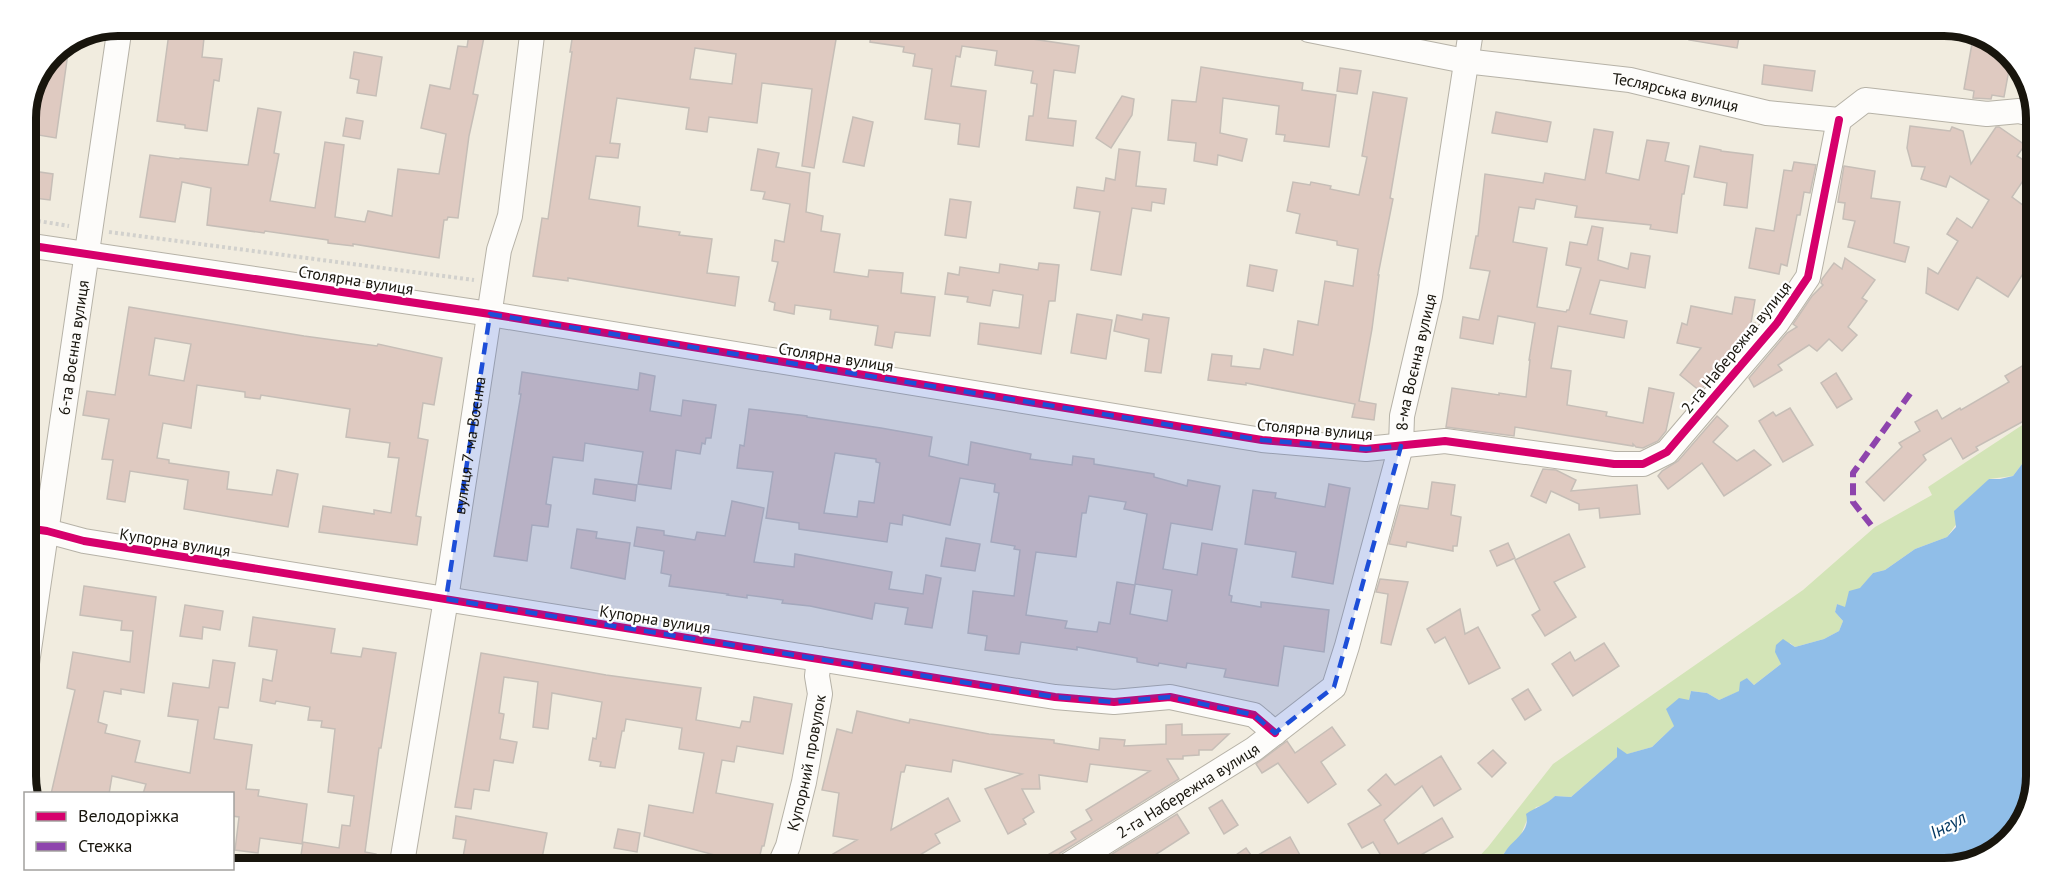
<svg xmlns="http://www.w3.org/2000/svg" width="2062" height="894" font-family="'PT Sans',sans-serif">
<rect width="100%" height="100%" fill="#f1ecdf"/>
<!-- green -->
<polygon fill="#d3e4b7" points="2033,418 2033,448 2026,451 2025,460 2013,476 1989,479 1947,537 1915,549 1885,570 1873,573 1845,608 1837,604 1835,612 1843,621 1839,631 1824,639 1795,647 1790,643 1781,664 1754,685 1747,678 1740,691 1719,700 1707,693 1691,691 1689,700 1674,726 1652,747 1617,757 1571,797 1555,796 1545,805 1536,807 1527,820 1520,837 1504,853 1502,867 1466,867 1472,864 1488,847 1553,764 1803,590 1875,527 1932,495 1928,487"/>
<!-- water -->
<path fill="#90bee8" d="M 2033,448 L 2030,811 L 1996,853 L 1944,868 L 1502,867 C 1502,862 1502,856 1505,852 C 1513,839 1531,832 1526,814 C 1536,807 1546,805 1555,796 L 1571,797 L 1617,757 L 1617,747 L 1627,754 L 1652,747 L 1674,726 L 1666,709 L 1679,698 L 1689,700 L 1691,691 L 1707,693 L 1719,700 L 1739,691 L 1740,682 L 1747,678 L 1754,685 L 1781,664 L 1775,652 L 1776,645 L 1783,639 L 1795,647 L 1824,639 L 1839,631 L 1843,621 L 1835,612 L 1837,604 L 1845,607 L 1849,591 L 1860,588 L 1873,573 L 1885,570 L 1915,549 L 1947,537 L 1956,527 L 1954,511 L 1989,479 L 2000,479 L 2013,476 L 2025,460 L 2026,451 Z"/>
<!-- building -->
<g fill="#dfcac1" stroke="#c6beb7" stroke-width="1.5" fill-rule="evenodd">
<path d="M 574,27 L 676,28 L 676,30 L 711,34 L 711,28 L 838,28 L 814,168 L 802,166 L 812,89 L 762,83 L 757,123 L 709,117 L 707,132 L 686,129 L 689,108 L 617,98 L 610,143 L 620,144 L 618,158 L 596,156 L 589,199 L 640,207 L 638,226 L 680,232 L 679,235 L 712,239 L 707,273 L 739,277 L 735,306 L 568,278 L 568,281 L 533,276 L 542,218 L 548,219 L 572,52 L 570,52 ZM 695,48 L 736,54 L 732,84 L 690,79 Z"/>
<polygon points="872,28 971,29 1026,35 1026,38 1079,46 1075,73 1054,70 1048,118 1076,121 1073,146 1026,140 1029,116 1033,116 1037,84 1031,83 1033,71 995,65 997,51 962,46 960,57 956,56 951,86 986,91 979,147 958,144 960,124 925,119 932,69 913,66 915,54 903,52 904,47 870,42"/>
<polygon points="1690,31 1740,32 1737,48 1689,40"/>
<polygon points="1974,32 1979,32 2011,59 2004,97 1992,95 1991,99 1973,98 1974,91 1964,89"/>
<polygon points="169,33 204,38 202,57 222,59 219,81 214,80 207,131 185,128 185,125 157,121"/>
<polygon points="469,34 484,37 473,94 478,95 469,136 458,218 448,217 447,220 444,220 439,258 353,244 353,246 328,243 328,240 265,231 264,233 207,225 211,188 182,182 175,222 140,217 150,155 179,159 180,158 248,165 258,108 281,112 274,153 279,154 270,201 315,208 325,142 344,145 335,217 365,222 368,211 392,216 398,169 439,174 446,134 421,128 430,85 450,89 458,46 467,47"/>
<polygon points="69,46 56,138 26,133 31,102 53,52"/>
<polygon points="354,52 382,57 376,96 357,93 359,80 350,78"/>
<polygon points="1764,65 1815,71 1812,91 1762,84"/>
<polygon points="1201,67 1303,83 1302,90 1336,95 1329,147 1284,141 1285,135 1276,134 1279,106 1223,98 1220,133 1247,139 1242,161 1218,155 1217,165 1194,161 1196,143 1168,140 1172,100 1196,102"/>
<polygon points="1340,68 1361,71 1357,94 1337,91"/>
<polygon points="1373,92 1407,98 1390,198 1393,199 1378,275 1379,275 1372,329 1359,401 1376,404 1374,420 1352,417 1355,404 1246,383 1246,385 1208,380 1212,354 1232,356 1231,366 1260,369 1264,349 1293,355 1298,321 1318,325 1325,281 1353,286 1358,249 1337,245 1337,241 1296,233 1300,214 1287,211 1293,182 1310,185 1311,182 1331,186 1330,189 1359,195 1367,157 1362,156"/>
<polygon points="1122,96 1134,99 1132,115 1111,148 1096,138"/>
<polygon points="1496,112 1551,122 1547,142 1492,133"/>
<polygon points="853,117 873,122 864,166 843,162"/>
<polygon points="346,118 363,121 360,139 343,136"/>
<polygon points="1910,126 1950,131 1952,127 1963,131 1971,164 1996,127 1999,127 2025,145 2017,156 2033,166 2012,197 2035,214 2035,230 2027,241 2035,246 2035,255 2008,297 1977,277 1958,310 1926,293 1928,268 1938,274 1958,241 1947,234 1957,218 1972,228 1989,200 1950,176 1946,187 1921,179 1925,167 1912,166 1907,148"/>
<polygon points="1594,129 1613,132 1606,173 1639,180 1647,140 1669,143 1665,161 1689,166 1684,194 1682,194 1677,233 1650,229 1651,225 1575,217 1577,206 1536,199 1534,209 1519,207 1513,242 1547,248 1537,307 1566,312 1567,310 1569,310 1581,268 1566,265 1570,242 1587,245 1592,226 1603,228 1598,260 1628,269 1631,253 1650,256 1645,288 1600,280 1590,314 1627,321 1624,338 1558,326 1551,368 1571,371 1567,405 1607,412 1606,416 1643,423 1649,388 1674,393 1666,431 1658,441 1643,448 1636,447 1633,444 1633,446 1515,427 1514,436 1446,427 1452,388 1499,395 1499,393 1526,397 1530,360 1529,360 1535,323 1498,316 1493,344 1460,338 1463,317 1479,320 1490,271 1470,268 1476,236 1478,236 1485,174 1543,183 1545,173 1585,180"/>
<polygon points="1700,146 1721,150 1721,151 1753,155 1747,208 1724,205 1727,183 1694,177"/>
<polygon points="758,149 779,153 776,167 810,173 806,212 823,216 821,231 840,234 834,272 868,277 869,270 903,273 901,293 935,297 930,336 895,332 892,348 875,345 878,326 830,319 831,310 795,305 794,314 774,310 775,303 769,301 778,262 772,261 775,240 784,242 790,204 763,199 765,192 751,190"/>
<polygon points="1119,149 1140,152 1136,186 1166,189 1164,204 1152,202 1151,211 1132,208 1121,275 1091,270 1100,212 1074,208 1077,187 1104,191 1106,178 1115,180"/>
<polygon points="1794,162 1816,165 1810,193 1804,192 1800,215 1797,215 1787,266 1781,264 1779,274 1749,268 1756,228 1774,231 1784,170 1792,171"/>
<polygon points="1844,166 1875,171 1871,198 1900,202 1894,243 1909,247 1905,262 1848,247 1855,221 1843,219 1845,203 1838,202"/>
<polygon points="26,170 53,174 50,200 26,197"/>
<polygon points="950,199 971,202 966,238 945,235"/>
<polygon points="1845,258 1875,280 1862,298 1867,301 1848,327 1857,335 1842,351 1829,339 1817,351 1809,345 1778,365 1782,370 1754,387 1749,378 1787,333 1797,327 1793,324 1812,296 1823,285 1821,283 1822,279 1834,263 1842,269"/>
<polygon points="1039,263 1059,265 1055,301 1049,301 1041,354 978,344 980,323 1019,328 1023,295 993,290 990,306 967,302 968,297 945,294 948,273 959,275 960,267 999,273 1000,264 1038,270"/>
<polygon points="1250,265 1277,270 1273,291 1247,286"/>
<polygon points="1735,297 1755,300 1751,323 1755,323 1755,327 1700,391 1680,375 1701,348 1677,343 1682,323 1687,325 1691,306 1732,314"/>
<path d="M 129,307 L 304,336 L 377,346 L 378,344 L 442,358 L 434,405 L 423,403 L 418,438 L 428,440 L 416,516 L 421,517 L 417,545 L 319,532 L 323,506 L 374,514 L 374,510 L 391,513 L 399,458 L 388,457 L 390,443 L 346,437 L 350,409 L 261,395 L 260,399 L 245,397 L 245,392 L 197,385 L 191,428 L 163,423 L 157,458 L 169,460 L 169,463 L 229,472 L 227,489 L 272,495 L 277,470 L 298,474 L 288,527 L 184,509 L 188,480 L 130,471 L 125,502 L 107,499 L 113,460 L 102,459 L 109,419 L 83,415 L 87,391 L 115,395 ZM 155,338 L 191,344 L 184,381 L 149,375 Z"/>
<polygon points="1077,314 1112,320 1106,359 1071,353"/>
<polygon points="1143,314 1169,318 1161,373 1145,371 1149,339 1114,331 1117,315 1142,320"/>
<polygon points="2034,359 2033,416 1976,447 1978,450 1963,459 1951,438 1923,455 1926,460 1884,501 1866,482 1902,447 1899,443 1920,431 1915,422 1937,410 1942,419 1960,408 1961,410 2009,382 2005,376"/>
<polygon points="522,372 638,390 640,373 655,376 650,411 681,416 683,400 716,405 711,438 706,438 705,444 702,443 700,454 676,450 671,489 638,484 643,452 585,443 583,461 553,457 546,504 551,505 548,527 532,525 527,561 494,556 521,394 519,394"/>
<polygon points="1836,373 1852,399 1837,408 1821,383"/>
<polygon points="1790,408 1813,445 1783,462 1759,421 1773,412 1776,416"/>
<path d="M 749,409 L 807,416 L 807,417 L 881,428 L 932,437 L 929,456 L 968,465 L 971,442 L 1031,454 L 1030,459 L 1072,465 L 1073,456 L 1094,459 L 1094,464 L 1154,474 L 1154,477 L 1187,486 L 1188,480 L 1220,486 L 1212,530 L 1171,523 L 1163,569 L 1197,575 L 1202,543 L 1237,549 L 1229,595 L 1232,596 L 1231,602 L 1261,607 L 1261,602 L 1329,610 L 1324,652 L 1284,646 L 1278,686 L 1224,677 L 1226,669 L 1187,663 L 1186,668 L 1159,663 L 1158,666 L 1137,662 L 1137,658 L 1077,647 L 1077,650 L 1021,642 L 1019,654 L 985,650 L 987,636 L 968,633 L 973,591 L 1014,596 L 1020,550 L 1014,549 L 1015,546 L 991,542 L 999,493 L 994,492 L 995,484 L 960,478 L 950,525 L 903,515 L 902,525 L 890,523 L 887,542 L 799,529 L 799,523 L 766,518 L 773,472 L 737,468 L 740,445 L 744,446 ZM 835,453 L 876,459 L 876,462 L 880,463 L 874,503 L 859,501 L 857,517 L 824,513 ZM 1089,496 L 1126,502 L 1124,509 L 1147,514 L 1135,584 L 1172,590 L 1167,621 L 1130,614 L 1135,585 L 1117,582 L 1110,624 L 1099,622 L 1097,632 L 1065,628 L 1067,621 L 1026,615 L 1036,552 L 1076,557 L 1082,513 L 1086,513 Z"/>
<polygon points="1717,416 1728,426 1713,442 1737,461 1754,450 1771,465 1724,496 1702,463 1668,489 1658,476 1662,471 1678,461"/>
<polygon points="1543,469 1556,470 1576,480 1571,491 1637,485 1640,514 1600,518 1599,508 1579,510 1579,504 1551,491 1546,503 1531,496"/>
<polygon points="595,479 637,485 635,501 593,494"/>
<polygon points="1432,482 1455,485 1451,515 1461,517 1457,546 1453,546 1453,551 1407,542 1406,547 1389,544 1400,505 1428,509"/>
<polygon points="1329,484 1350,488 1333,584 1292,577 1296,552 1245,544 1253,490 1276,493 1275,498 1325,507"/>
<polygon points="732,501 764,508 754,562 794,567 795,554 892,572 889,589 923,594 926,575 941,578 932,628 905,624 908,608 875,603 872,619 810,606 782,603 783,600 747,595 747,598 727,595 728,594 669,586 671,575 661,573 664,551 634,546 637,527 664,531 664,535 695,540 697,532 725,536"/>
<polygon points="577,529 597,532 596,538 630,543 625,579 571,568"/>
<polygon points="1569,534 1585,567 1554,582 1576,617 1545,636 1532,615 1540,610 1515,560"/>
<polygon points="946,538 980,544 975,571 941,566"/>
<polygon points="1508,543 1515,558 1497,566 1490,551"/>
<polygon points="1380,579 1408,582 1391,645 1381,643 1388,594 1376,592"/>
<polygon points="84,586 156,597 144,693 121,689 121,694 104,691 98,722 107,725 105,733 140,741 135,762 190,773 198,720 168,716 173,683 209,688 213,660 235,663 228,708 219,707 214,739 252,745 246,789 259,790 258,796 307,804 302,844 260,838 258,853 235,850 239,817 232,816 232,794 143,794 146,784 112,776 109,794 51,794 75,690 67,688 73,652 130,662 133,631 121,630 122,621 80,615"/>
<polygon points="185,605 223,611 220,630 203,627 202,639 180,636"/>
<polygon points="1460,609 1465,634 1478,627 1500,668 1469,684 1445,637 1435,643 1427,629"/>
<polygon points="253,617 335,629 331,653 361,657 363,648 396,653 381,748 379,748 365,852 376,854 375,863 300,862 303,842 339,848 342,825 350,826 354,796 328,792 335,729 321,727 322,721 308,720 310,707 276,701 275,704 260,701 263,679 272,681 277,650 249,646"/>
<polygon points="1604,643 1619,666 1573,696 1552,664 1570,652 1575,661"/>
<polygon points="481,653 606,675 701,688 696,720 740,728 742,721 750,722 754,697 792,704 783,754 737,746 734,762 722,760 716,793 773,804 764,846 762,846 758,864 722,857 644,836 649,805 693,813 704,753 679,749 682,728 626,719 624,731 622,731 615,768 600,766 601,762 589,760 593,738 596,739 602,702 552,693 548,729 533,727 538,682 504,677 499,713 504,714 500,739 517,742 513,763 494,760 489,791 474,789 471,809 455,807"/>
<polygon points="1528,689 1541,710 1525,720 1512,699"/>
<polygon points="857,711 909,723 910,719 989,734 1054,740 1054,743 1099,750 1100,738 1125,740 1124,746 1166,744 1166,725 1182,724 1182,735 1229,734 1212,750 1199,750 1199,755 1183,756 1183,759 1167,759 1179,779 1060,853 1056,858 1054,865 1030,865 1076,839 1071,832 1092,820 1086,810 1150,771 1090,764 1087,782 1039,775 1040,789 1022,789 1034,812 1023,819 1026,824 1008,834 985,789 1022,774 953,760 951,772 906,765 904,772 901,772 891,830 948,798 960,821 935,834 940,843 903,865 816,864 857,840 833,836 839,793 822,790 837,729 852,733"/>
<polygon points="1332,727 1345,745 1321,762 1336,784 1308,803 1278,763 1262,773 1256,764 1287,741 1295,753"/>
<polygon points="1493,750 1506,763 1492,777 1478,763"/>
<polygon points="1441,756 1461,789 1434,806 1422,786 1384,820 1398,844 1442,818 1453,837 1401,866 1387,866 1373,842 1362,848 1348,824 1381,805 1368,790 1386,774 1395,785"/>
<polygon points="1222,800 1238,825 1224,834 1209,808"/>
<polygon points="1177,814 1189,833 1138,866 1094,865"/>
<polygon points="456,816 547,833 541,863 462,863 466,840 453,838"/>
<polygon points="618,829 640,833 637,852 614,848"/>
<polygon points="1290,837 1306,866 1220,866 1246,848 1253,858"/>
</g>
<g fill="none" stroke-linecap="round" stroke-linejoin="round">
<!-- minor casing -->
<g stroke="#b6b2a7" stroke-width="26">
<g id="minor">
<path id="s1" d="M 1309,30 L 1465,61 L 1630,80 L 1767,113 L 1839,120 L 1865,100 L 1987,114 L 2019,111 L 2036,115"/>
<polyline points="26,245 490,314 1262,440 1366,449 1445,441 1614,464 1643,464 1667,452 1777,323 1808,277 1839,120"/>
<polyline points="26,528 47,531 84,541 1055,697 1114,702 1170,697 1254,715 1275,733"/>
<path id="s2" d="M 26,670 L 120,26"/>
<path id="s3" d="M 402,863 L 446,599 L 499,250 L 510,216 L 533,27"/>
<path id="s4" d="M 780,864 L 788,846 L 804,782 L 820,694 L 817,676 L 819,659"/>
<path id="s5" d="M 1068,865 L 1254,749 L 1334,687 L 1347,646 L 1401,446 L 1402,416 L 1430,296 L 1471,31"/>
</g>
</g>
<!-- path -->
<g stroke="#d2d1cd" stroke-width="4" stroke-dasharray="3 3" stroke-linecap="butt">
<polyline points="26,219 69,226"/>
<polyline points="109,232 474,280"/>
</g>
<!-- minor -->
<use href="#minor" stroke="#fdfcfa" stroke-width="24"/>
<!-- quiet -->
<polyline stroke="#8e44ad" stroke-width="6" stroke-dasharray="12 6" stroke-linecap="butt" points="1871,525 1853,502 1853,473 1912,391"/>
<!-- cycleway casing -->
<g stroke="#fff" stroke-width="11">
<g id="cycleway">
<polyline points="26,245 490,314 1262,440 1366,449 1445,441 1614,464 1643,464 1667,452 1777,323 1808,277 1839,120"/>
<polyline points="26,528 47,531 84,541 1055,697 1114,702 1170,697 1254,715 1275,733"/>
</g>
</g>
<!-- cycleway -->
<use href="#cycleway" stroke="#d6006c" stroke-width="8"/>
</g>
<!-- marked area -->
<path fill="#1d4ed8" fill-opacity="0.2" stroke="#1d4ed8" stroke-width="4.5" stroke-dasharray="12 8" stroke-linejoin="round" d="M 490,314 L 1262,440 L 1366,449 L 1401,446 L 1334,687 L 1275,733 L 1254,715 L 1170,697 L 1114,702 L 1055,697 L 446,599 Z"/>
<g text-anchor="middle" stroke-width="4.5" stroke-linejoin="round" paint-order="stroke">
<!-- street labels -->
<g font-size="16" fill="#18150d" stroke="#fff">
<text dy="6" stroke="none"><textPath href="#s1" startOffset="372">Теслярська вулиця</textPath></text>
<text transform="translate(356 280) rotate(9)" y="6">Столярна вулиця</text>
<text transform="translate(1736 347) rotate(-51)" y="6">2-га Набережна вулиця</text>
<text dy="6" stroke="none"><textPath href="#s2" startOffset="326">6-та Воєнна вулиця</textPath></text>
<text transform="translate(836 357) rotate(9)" y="6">Столярна вулиця</text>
<text dy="6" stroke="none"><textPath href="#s5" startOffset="656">8-ма Воєнна вулиця</textPath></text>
<text transform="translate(1315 429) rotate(5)" y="6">Столярна вулиця</text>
<text dy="6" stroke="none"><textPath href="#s3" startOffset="423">вулиця 7-ма Воєнна</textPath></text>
<text transform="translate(175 542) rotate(9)" y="6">Купорна вулиця</text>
<text transform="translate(655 619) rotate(9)" y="6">Купорна вулиця</text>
<text dy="6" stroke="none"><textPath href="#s4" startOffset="105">Купорний провулок</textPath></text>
<text dy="6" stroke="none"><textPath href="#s5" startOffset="141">2-га Набережна вулиця</textPath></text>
</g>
<!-- water labels -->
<g font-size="18" font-style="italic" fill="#043862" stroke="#fff">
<text transform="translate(1948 825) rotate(-28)" y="6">Інгул</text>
</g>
</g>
<!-- crop -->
<path d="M0 0H2062V894H0ZM118 36H1944A82 82 0 0 1 2026 118V776A82 82 0 0 1 1944 858H118A82 82 0 0 1 36 776V118A82 82 0 0 1 118 36Z" fill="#fff" fill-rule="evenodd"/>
<path fill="none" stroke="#18150d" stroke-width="8" d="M118 36H1944A82 82 0 0 1 2026 118V776A82 82 0 0 1 1944 858H118A82 82 0 0 1 36 776V118A82 82 0 0 1 118 36Z"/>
<!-- legend -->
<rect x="24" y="792" width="210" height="78" fill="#ffffff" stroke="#a3a19e" stroke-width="1.5"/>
<rect x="36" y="812" width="30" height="9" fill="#d6006c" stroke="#a3a19e" stroke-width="1.5"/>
<text x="78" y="822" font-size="18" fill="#18150d">Велодоріжка</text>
<rect x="36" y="842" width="30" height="9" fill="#8e44ad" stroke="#a3a19e" stroke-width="1.5"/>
<text x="78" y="852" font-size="18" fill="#18150d">Стежка</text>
</svg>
